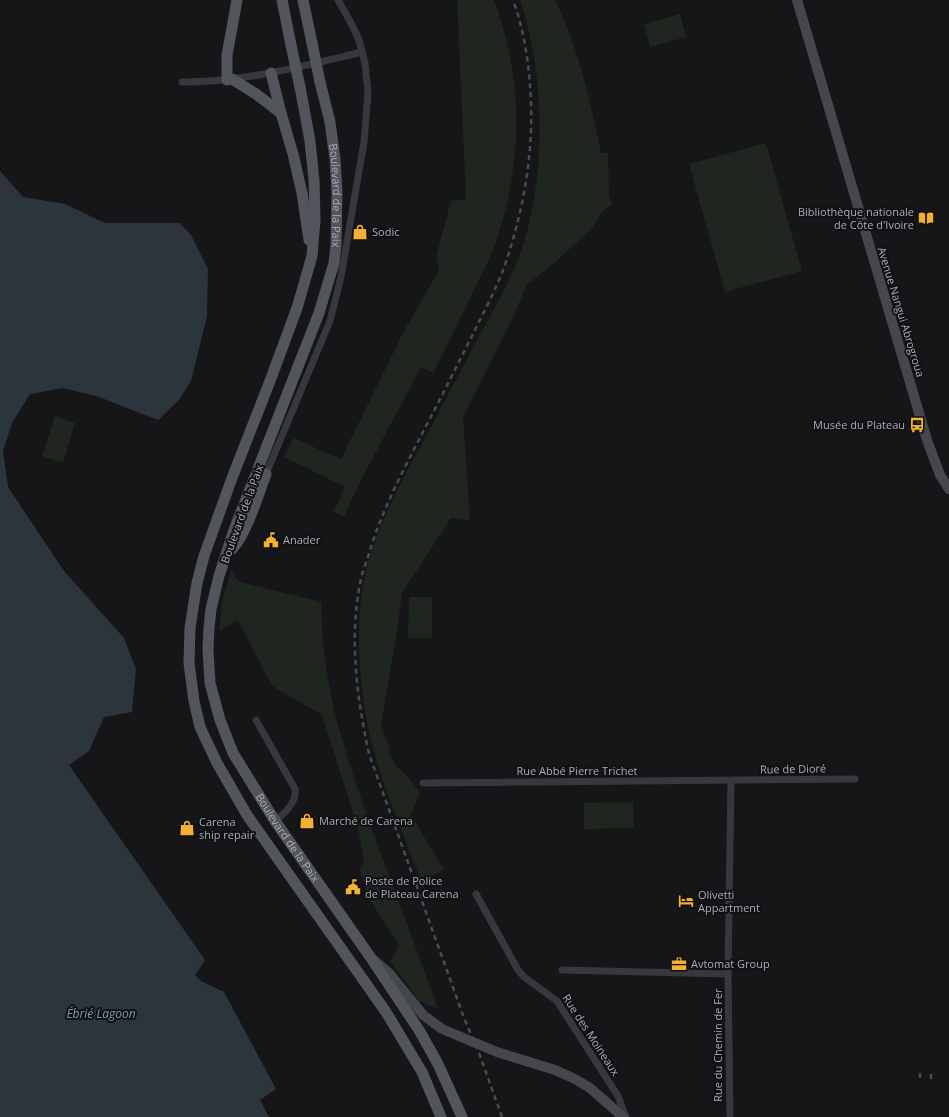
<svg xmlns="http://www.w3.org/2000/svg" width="949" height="1117" font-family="'Open Sans',sans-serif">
<rect width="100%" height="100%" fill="#161618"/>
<!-- green -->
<g fill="#1e261f">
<path d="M 457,0 L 494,0 C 525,82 523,171 492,253 C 487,265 480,277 475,288 C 461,317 447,345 433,373 L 421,367 L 360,482 L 344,517 L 334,512 L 345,487 L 284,457 L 293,438 L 341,459 L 403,333 L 439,270 L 436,257 L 451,201 L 466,199 Z"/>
<path d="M 520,0 L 555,0 C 578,47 591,102 601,153 L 608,153 L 609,196 L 613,205 L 602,211 L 594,226 L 560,258 L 526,286 L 515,313 L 463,417 L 470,520 L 451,518 L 402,593 L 396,638 L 381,724 L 390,749 L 389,754 L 397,767 L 402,771 L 420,792 L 411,815 L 444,870 L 421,881 C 404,836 384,791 372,744 C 364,713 360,680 359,647 C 359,627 359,606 363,586 C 372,534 399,486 424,440 C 443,404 462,369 481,333 C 494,310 507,286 517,262 C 547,188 546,75 520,0 Z"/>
<polygon points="680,14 686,37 650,47 644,24"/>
<polygon points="766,143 802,271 725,292 689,164"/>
<polygon points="55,416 75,423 63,463 42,456"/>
<path d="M 231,571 L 239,582 L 322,602 C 319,685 351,771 379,849 C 399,902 419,955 438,1009 L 419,1001 L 390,961 L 399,946 L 367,895 L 360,870 L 364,860 L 358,828 L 322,715 L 272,686 L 238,620 L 219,631 L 223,598 Z"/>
<polygon points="409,597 432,597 432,638 408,638"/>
<polygon points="633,802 634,828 584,829 584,803"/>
</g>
<!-- water -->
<polygon fill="#2c353c" points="0,171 23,197 65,204 105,223 180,223 191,235 208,269 207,316 191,381 179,400 158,420 99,397 63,388 30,394 12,423 3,451 8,487 64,571 124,638 136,669 132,712 104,717 89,751 69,765 205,960 195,975 201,981 224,992 276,1089 260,1100 269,1117 0,1117"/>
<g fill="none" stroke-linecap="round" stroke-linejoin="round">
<!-- minor -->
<g stroke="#37383d" stroke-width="7">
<path d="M 182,82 C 244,82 303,66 362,52"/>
<polyline points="266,474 330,321 341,277 364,142 368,93 365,63 359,40 351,23 338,0"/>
<path d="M 256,720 L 295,789 C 297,802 284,814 275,821"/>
<polyline points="423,783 855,779"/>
<polyline points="476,894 518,970 524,977 557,1001 618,1096 626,1117"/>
<polyline points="562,970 728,974"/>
<polyline points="730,1117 728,974 731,781"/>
</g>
<!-- secondary -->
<g stroke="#45474d" stroke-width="10">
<polyline points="797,0 927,440 940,475 949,489"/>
<polyline points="375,961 389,973 423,1015 442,1029 497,1052 555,1070 575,1079 590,1088 623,1117"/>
</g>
<!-- primary -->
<g stroke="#53555c" stroke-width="11">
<polyline points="282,0 291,45"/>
<polyline points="303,0 312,43"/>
<polyline points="271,73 281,113 293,154 302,193 309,240"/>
<polyline points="232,79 256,94 281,113"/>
<polyline points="227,80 227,55 237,0"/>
<path id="s1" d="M 320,82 L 330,122 L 335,159 L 337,192 L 336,245 L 334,263 L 319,313 L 234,530 L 219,576 L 211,609 L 209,628 L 208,649 L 210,683 L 220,720 L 233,753 L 275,821 L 371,958 L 419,1030 L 438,1064 L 462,1117"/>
<polyline points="300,87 310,141 314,180 315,220 312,256 297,308 270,381 232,478 204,556 197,583 190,628 189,663 194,701 200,727 217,763 247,815 386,1012 422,1072 441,1117"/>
<path d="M 231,550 C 245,538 259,493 266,474"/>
</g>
<!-- rail -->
<g stroke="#4a4c52" stroke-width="2.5" stroke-dasharray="5 4" stroke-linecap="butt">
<polyline points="920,1073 920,1079"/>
<polyline points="931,1079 931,1073"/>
<path d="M 502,1117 L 479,1053 L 464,1018 L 369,754 C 357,699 349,640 360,584 C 361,575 365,566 368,557 C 381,511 404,469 426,426 C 442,396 457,365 473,334 C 484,311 498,286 506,262 C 525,205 535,145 530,85 C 528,57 523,27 513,0"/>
</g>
<!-- primary-bridge -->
<g stroke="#53555c" stroke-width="11">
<polyline points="312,43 320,82"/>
<polyline points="291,45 300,87"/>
</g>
</g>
<!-- icons -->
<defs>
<g id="library-bare" transform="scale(1.2)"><path d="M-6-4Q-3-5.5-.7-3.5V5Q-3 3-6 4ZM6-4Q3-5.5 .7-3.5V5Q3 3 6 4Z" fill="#f2b134" stroke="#111113" stroke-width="2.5" paint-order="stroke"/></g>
<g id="shop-bare" transform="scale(1.2)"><path d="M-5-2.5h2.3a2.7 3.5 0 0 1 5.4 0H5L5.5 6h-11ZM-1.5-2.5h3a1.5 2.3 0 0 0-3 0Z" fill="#f2b134" stroke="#111113" stroke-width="2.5" paint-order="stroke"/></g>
<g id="bus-bare" transform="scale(1.2)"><path d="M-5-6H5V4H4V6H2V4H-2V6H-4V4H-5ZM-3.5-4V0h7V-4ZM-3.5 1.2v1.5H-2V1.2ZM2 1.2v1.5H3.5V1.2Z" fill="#f2b134" stroke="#111113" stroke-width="2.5" paint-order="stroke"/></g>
<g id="civic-bare" transform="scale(1.2)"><path d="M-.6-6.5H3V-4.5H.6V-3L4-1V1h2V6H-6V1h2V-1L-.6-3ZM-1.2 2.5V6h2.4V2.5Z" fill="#f2b134" stroke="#111113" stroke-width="2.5" paint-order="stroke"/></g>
<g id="hotel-bare" transform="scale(1.2)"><path d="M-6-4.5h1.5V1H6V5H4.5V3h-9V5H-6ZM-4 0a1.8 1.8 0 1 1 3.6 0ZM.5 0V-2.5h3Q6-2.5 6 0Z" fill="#f2b134" stroke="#111113" stroke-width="2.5" paint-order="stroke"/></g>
<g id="office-bare" transform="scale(1.2)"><path d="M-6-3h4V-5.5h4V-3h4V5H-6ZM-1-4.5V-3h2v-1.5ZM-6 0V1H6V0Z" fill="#f2b134" stroke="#111113" stroke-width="2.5" paint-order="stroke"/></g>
</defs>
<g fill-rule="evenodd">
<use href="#library-bare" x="926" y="218"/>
<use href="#shop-bare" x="360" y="232"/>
<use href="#bus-bare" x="917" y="425"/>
<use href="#civic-bare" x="271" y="540"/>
<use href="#shop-bare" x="307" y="821"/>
<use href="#shop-bare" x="187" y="828"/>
<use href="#civic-bare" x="353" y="887"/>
<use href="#hotel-bare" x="686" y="901"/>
<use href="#office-bare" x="679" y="964"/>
</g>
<g text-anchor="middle" stroke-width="4" stroke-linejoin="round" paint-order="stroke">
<!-- street labels -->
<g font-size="11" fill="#a8adb8" stroke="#111113">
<text dy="4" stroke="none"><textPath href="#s1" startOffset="115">Boulevard de la Paix</textPath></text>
<text transform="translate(901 312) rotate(73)" y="4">Avenue Nangui Abrogroua</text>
<text transform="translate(242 514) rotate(-70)" y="4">Boulevard de la Paix</text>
<text transform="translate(793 769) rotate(-1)" y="4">Rue de Dioré</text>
<text x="577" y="775">Rue Abbé Pierre Trichet</text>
<text dy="4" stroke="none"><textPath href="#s1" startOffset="799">Boulevard de la Paix</textPath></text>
<text transform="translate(591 1035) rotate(57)" y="4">Rue des Moineaux</text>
<text transform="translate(718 1045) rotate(-90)" y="4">Rue du Chemin de Fer</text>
</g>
<!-- poi labels -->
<g font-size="11" fill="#a8adb8" stroke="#111113" text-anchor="start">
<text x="914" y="216" text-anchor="end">Bibliothèque nationale<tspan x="914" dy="13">de Côte d'Ivoire</tspan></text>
<text x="372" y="236">Sodic</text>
<text x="905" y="429" text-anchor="end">Musée du Plateau</text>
<text x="283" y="544">Anader</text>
<text x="319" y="825">Marché de Carena</text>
<text x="199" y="826">Carena<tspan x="199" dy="13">ship repair</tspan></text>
<text x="365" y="885">Poste de Police<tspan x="365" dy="13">de Plateau Carena</tspan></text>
<text x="698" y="899">Olivetti<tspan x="698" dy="13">Appartment</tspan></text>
<text x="691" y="968">Avtomat Group</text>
</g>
<!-- water labels -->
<g font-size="12" font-style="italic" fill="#7f9bb3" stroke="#111113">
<text x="101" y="1018">Ébrié Lagoon</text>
</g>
</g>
</svg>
